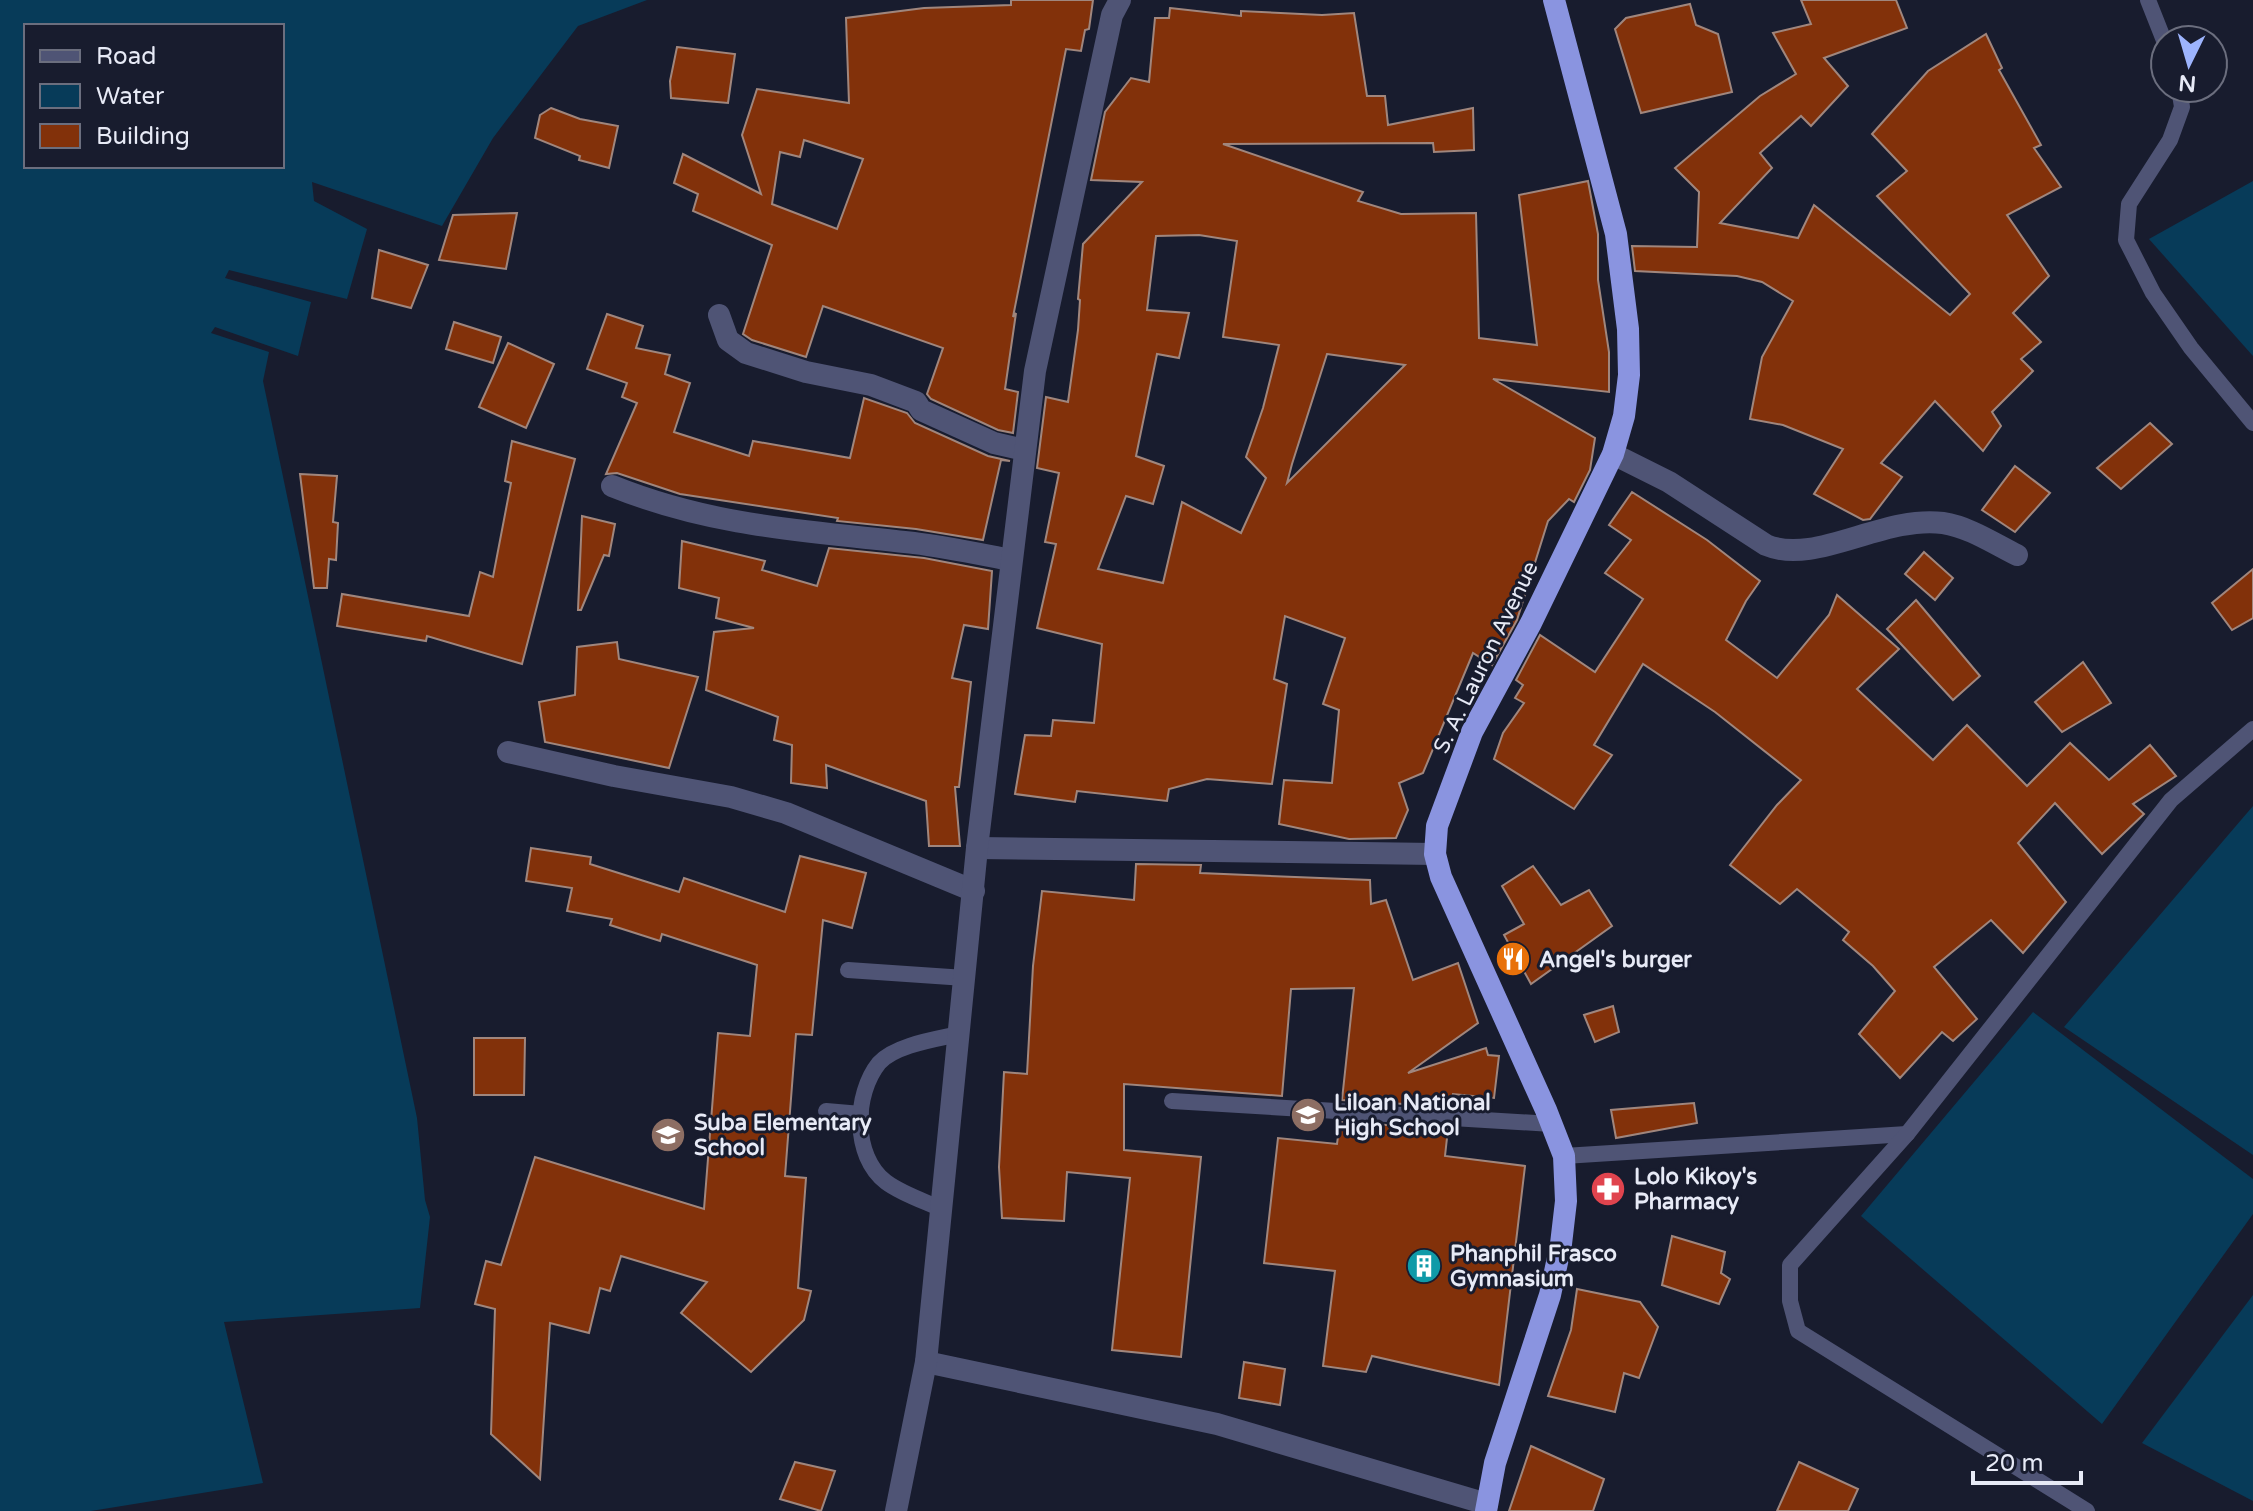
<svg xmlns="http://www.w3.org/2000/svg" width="2253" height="1511" font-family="'Varela Round',sans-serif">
<rect width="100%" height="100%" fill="#181c2e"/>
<!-- water -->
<g fill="#073b59" fill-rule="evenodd">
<path d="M 0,0 L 647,0 L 578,26 L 493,138 L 442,226 L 312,182 L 314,201 L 367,229 L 347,299 L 229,270 L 225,278 L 311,302 L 298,356 L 215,327 L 211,333 L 269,352 L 263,381 L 417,1118 L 425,1200 L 430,1217 L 420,1308 L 224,1322 L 263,1483 L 91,1511 L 0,1511 ZM 26,26 L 282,26 L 282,166 L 26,166 Z"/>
<polygon points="2253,181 2253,356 2149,239"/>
<polygon points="2253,806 2253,1155 2064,1027"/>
<polygon points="2033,1012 2253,1179 2253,1214 2102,1424 1861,1216"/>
<polygon points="2253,1295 2253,1501 2142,1443"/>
</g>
<!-- building -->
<g fill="#82310a" stroke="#a0867d" stroke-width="2" fill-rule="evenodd">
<path d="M 1011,0 L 1093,0 L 1089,29 L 1085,30 L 1081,51 L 1066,49 L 1013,317 L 1016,313 L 1005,389 L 1018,392 L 1013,433 L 998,430 L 931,399 L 927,394 L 943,348 L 823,306 L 806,357 L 752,340 L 743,334 L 772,245 L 693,211 L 698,194 L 674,183 L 683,154 L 761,194 L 742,135 L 757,89 L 849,103 L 846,18 L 924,8 L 1011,5 ZM 804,140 L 863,159 L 837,229 L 772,204 L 780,152 L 800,157 Z"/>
<polygon points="1801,0 1896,0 1907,28 1824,58 1848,86 1811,126 1801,116 1760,153 1772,168 1720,223 1798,238 1814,205 1950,315 1970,294 1877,196 1907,171 1872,134 1928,71 1986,34 2002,68 1999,70 2041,145 2034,148 2061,187 2007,215 2049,276 2013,313 2041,342 2021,359 2033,371 1992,412 2001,426 1983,451 1935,401 1881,463 1902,477 1870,519 1863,520 1814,494 1843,449 1783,425 1750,419 1762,357 1793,301 1762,282 1737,276 1635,271 1632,246 1697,247 1699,192 1675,168 1760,96 1796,74 1773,33 1811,24"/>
<polygon points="1690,4 1696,25 1718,34 1732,92 1641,113 1615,29 1626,18"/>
<path d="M 1170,8 L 1241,16 L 1241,11 L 1322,15 L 1354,13 L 1367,96 L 1385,96 L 1388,125 L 1473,108 L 1474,150 L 1434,152 L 1433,143 L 1223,144 L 1363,192 L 1358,201 L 1401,214 L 1476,213 L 1479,338 L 1537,345 L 1519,195 L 1588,181 L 1598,234 L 1598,280 L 1609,352 L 1609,392 L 1493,379 L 1595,438 L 1590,470 L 1574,502 L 1569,499 L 1548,521 L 1517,620 L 1492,665 L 1473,653 L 1423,773 L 1399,783 L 1408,810 L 1396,838 L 1349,839 L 1279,824 L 1284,780 L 1332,783 L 1339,710 L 1323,704 L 1345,638 L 1285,616 L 1274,679 L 1287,684 L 1272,784 L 1207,779 L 1169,789 L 1167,801 L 1077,791 L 1075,802 L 1015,794 L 1025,735 L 1051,736 L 1053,720 L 1094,723 L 1102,644 L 1037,628 L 1056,544 L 1045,542 L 1059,473 L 1037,468 L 1046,397 L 1068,402 L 1078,330 L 1080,300 L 1078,299 L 1083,244 L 1142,182 L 1091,180 L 1105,112 L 1131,78 L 1149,82 L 1155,18 L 1169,18 ZM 1199,235 L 1237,241 L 1223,337 L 1279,345 L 1263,408 L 1246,457 L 1266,478 L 1241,533 L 1182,502 L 1163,583 L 1098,569 L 1126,496 L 1153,504 L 1164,466 L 1136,456 L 1157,354 L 1179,358 L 1189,313 L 1147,310 L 1156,236 ZM 1327,354 L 1405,365 L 1287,483 L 1292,464 Z"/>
<polygon points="677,47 735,54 728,103 671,98 670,81"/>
<polygon points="551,108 580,119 618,126 609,168 579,160 580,156 535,138 540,115"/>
<polygon points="517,213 506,269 439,260 453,215"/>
<polygon points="379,250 428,265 411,308 372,298"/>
<polygon points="607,314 643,326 636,348 670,355 665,374 690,383 674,432 749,456 753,441 850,458 864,398 907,413 915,423 988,456 1010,461 1001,460 983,540 916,529 837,521 838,518 680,494 617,473 606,474 637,403 622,397 627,383 587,369"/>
<polygon points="454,322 501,337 493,363 446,349"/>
<polygon points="508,343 554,364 526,428 479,407"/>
<polygon points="2150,423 2172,444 2121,489 2097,468"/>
<polygon points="512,441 575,459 522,664 427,636 426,641 337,626 342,594 469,616 480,572 493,577 511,483 505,481"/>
<polygon points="2015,466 2050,493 2015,532 1982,510"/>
<polygon points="300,474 337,476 333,522 338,523 336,560 329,559 327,588 314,588"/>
<polygon points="1632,492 1707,540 1760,581 1746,601 1726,640 1777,678 1829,615 1837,595 1899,649 1857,689 1933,760 1967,725 2027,786 2070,743 2109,780 2150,745 2176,776 2133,804 2144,814 2102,854 2055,803 2018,843 2066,902 2023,953 1991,920 1934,967 1977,1019 1953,1041 1942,1032 1900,1078 1859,1034 1895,991 1873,966 1843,940 1849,932 1797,889 1780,904 1730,865 1777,805 1801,780 1715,712 1643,664 1594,745 1612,755 1574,809 1494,759 1503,733 1524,703 1515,698 1523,685 1516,680 1540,635 1595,672 1643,599 1605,573 1631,540 1609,525"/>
<polygon points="582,516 615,524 609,556 604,555 581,610 578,610"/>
<polygon points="682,541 765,561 762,570 817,586 829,548 924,558 992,571 988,629 964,625 952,678 971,682 959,787 955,787 960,846 929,846 926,801 826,765 827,788 791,783 792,745 774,740 778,717 706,690 714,632 754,628 716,618 719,598 679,588"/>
<polygon points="1924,552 1953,578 1935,600 1905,574"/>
<polygon points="2253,569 2253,618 2232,630 2212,603"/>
<polygon points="1916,600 1980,676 1953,700 1887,629"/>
<polygon points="617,642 619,659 698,677 669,768 545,742 539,702 575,695 577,647"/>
<polygon points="2083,662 2111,703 2062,732 2035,702"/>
<polygon points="531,848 591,857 590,864 679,892 684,878 785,912 800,856 866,873 852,928 823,920 812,1035 796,1034 785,1176 806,1178 798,1288 811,1291 804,1320 751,1372 681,1313 707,1282 621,1256 610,1291 600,1288 589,1333 550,1323 540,1479 491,1434 495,1309 475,1304 486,1261 501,1265 535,1157 704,1209 718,1033 750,1036 757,965 662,934 660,941 610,925 612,919 567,911 572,888 526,881"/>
<polygon points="1136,864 1201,865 1200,873 1370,880 1371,904 1386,900 1413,980 1458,963 1478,1023 1408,1073 1486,1048 1488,1055 1499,1056 1494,1098 1453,1094 1451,1107 1342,1100 1354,988 1291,989 1282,1096 1124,1084 1124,1150 1201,1157 1181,1357 1112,1350 1130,1178 1067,1172 1064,1221 1002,1218 999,1167 1004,1072 1027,1074 1033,966 1042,891 1134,900"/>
<polygon points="1533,866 1561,905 1589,890 1612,926 1531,984 1504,935 1524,924 1502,886"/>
<polygon points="1613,1006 1619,1032 1595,1042 1584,1015"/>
<polygon points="474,1038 525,1038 524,1095 474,1095"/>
<polygon points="1694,1103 1697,1123 1616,1138 1611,1110"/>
<polygon points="1340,1122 1448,1129 1445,1156 1525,1166 1499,1385 1372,1356 1366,1372 1323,1366 1335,1271 1264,1263 1278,1138 1337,1144"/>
<polygon points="1672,1236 1725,1252 1721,1273 1730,1279 1719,1304 1662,1285"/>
<polygon points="1577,1289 1640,1302 1658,1327 1639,1378 1624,1373 1615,1412 1548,1396 1571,1330"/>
<polygon points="1244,1362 1285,1369 1280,1405 1239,1398"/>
<polygon points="1531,1446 1604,1479 1593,1511 1509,1511"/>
<polygon points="795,1462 835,1471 821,1511 780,1499"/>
<polygon points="1799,1462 1858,1489 1848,1511 1777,1511"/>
</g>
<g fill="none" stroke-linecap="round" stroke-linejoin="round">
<!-- service -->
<g stroke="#4f5475" stroke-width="16">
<polyline points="2148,0 2165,43"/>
<polyline points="2179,88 2182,107 2170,140 2129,204 2126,240 2153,293 2191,348 2253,423"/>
<polyline points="848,970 965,978"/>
<polyline points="1172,1101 1552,1124"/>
<polyline points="826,1111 861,1114"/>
<polyline points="1564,1156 1907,1134"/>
<path d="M 942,1209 C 924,1201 902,1194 886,1182 C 852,1156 854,1094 879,1063 C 895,1045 937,1039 959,1034"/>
<polyline points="2087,1511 1798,1331 1790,1301 1790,1265 1907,1134 2171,800 2253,729"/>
</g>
<!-- minor -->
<g stroke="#4f5475" stroke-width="22">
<polyline points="719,315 728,340 746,353 806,372 871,385 916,402 921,410 994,443 1025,450"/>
<path d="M 1613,454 L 1669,482 L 1766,545 C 1815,566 1883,515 1943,523 C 1969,527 1993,543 2017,555"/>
<path d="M 612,486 C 713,527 808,531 914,543 C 946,547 979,554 1011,560"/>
<polyline points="508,752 614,776 731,797 786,813 974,891"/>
<polyline points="977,848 1435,854"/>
<polyline points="926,1362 1217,1424 1487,1504"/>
<polyline points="896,1511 926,1362 977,848 1035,371 1112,15 1120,0"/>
</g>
<!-- trunk -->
<polyline stroke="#8a94e0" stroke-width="22" points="1486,1511 1495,1463 1550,1295 1561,1244 1566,1201 1564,1156 1546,1110 1441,877 1435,854 1437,826 1472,732 1531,623 1613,454 1624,416 1629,375 1628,329 1616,234 1554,0"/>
</g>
<!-- icons -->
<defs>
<g id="restaurant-disc" transform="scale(1.8)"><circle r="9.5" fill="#e8710a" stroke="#181c2e"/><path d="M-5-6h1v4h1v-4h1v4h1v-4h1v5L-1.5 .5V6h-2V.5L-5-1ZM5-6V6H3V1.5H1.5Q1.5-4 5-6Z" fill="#fff"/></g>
<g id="school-disc" transform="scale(1.8)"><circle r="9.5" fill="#8d6e63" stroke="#181c2e"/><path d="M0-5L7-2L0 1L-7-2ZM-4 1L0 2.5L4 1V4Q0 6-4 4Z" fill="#fff"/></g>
<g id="pharmacy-disc" transform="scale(1.8)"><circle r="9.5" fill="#e0444e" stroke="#181c2e"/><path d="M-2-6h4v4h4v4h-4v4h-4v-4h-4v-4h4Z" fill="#fff"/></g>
<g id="building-disc" transform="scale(1.8)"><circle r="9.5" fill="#0f9aa8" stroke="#181c2e"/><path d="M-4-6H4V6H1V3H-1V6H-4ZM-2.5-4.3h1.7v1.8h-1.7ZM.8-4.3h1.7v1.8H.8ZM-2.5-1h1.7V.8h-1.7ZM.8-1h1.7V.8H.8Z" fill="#fff"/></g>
</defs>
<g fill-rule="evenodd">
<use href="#restaurant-disc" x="1513" y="959"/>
<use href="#school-disc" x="1308" y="1115"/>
<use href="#school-disc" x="668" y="1135"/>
<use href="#pharmacy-disc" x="1608" y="1189"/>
<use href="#building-disc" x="1424" y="1266"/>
</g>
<g text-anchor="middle" stroke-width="6" stroke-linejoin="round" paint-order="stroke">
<!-- street labels -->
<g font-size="22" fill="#e7eaf6" stroke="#181c2e">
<text transform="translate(1485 657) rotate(-64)" y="8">S. A. Lauron Avenue</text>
</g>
<!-- poi labels -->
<g font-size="22" font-weight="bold" fill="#e7eaf6" stroke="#181c2e" text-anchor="start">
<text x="1539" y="967">Angel's burger</text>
<text x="1334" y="1110">Liloan National<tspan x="1334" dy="25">High School</tspan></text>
<text x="694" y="1130">Suba Elementary<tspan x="694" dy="25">School</tspan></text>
<text x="1634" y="1184">Lolo Kikoy's<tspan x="1634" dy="25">Pharmacy</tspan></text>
<text x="1450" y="1261">Phanphil Frasco<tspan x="1450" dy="25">Gymnasium</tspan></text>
</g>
</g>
<!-- legend -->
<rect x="24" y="24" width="260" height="144" fill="#181c2e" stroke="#6b6e7e" stroke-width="2"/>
<rect x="40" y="50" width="40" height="12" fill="#4f5475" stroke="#6b6e7e" stroke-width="2"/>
<text x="96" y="64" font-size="24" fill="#e7eaf6">Road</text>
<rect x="40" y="84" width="40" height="24" fill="#073b59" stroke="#6b6e7e" stroke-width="2"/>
<text x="96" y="104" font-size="24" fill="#e7eaf6">Water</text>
<rect x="40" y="124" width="40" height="24" fill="#82310a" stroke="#6b6e7e" stroke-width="2"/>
<text x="96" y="144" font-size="24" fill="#e7eaf6">Building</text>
<!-- north arrow -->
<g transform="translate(2189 64) rotate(185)"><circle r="38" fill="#181c2e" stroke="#6b6e7e" stroke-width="2"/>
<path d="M0-6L14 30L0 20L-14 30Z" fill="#9db4fd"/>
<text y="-12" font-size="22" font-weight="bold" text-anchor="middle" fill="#e7eaf6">N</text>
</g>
<!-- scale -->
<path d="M1973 1471v12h108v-12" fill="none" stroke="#e7eaf6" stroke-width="4"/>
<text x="1985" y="1471" font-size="24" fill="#e7eaf6" stroke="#181c2e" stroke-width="6" paint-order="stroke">20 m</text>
</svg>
